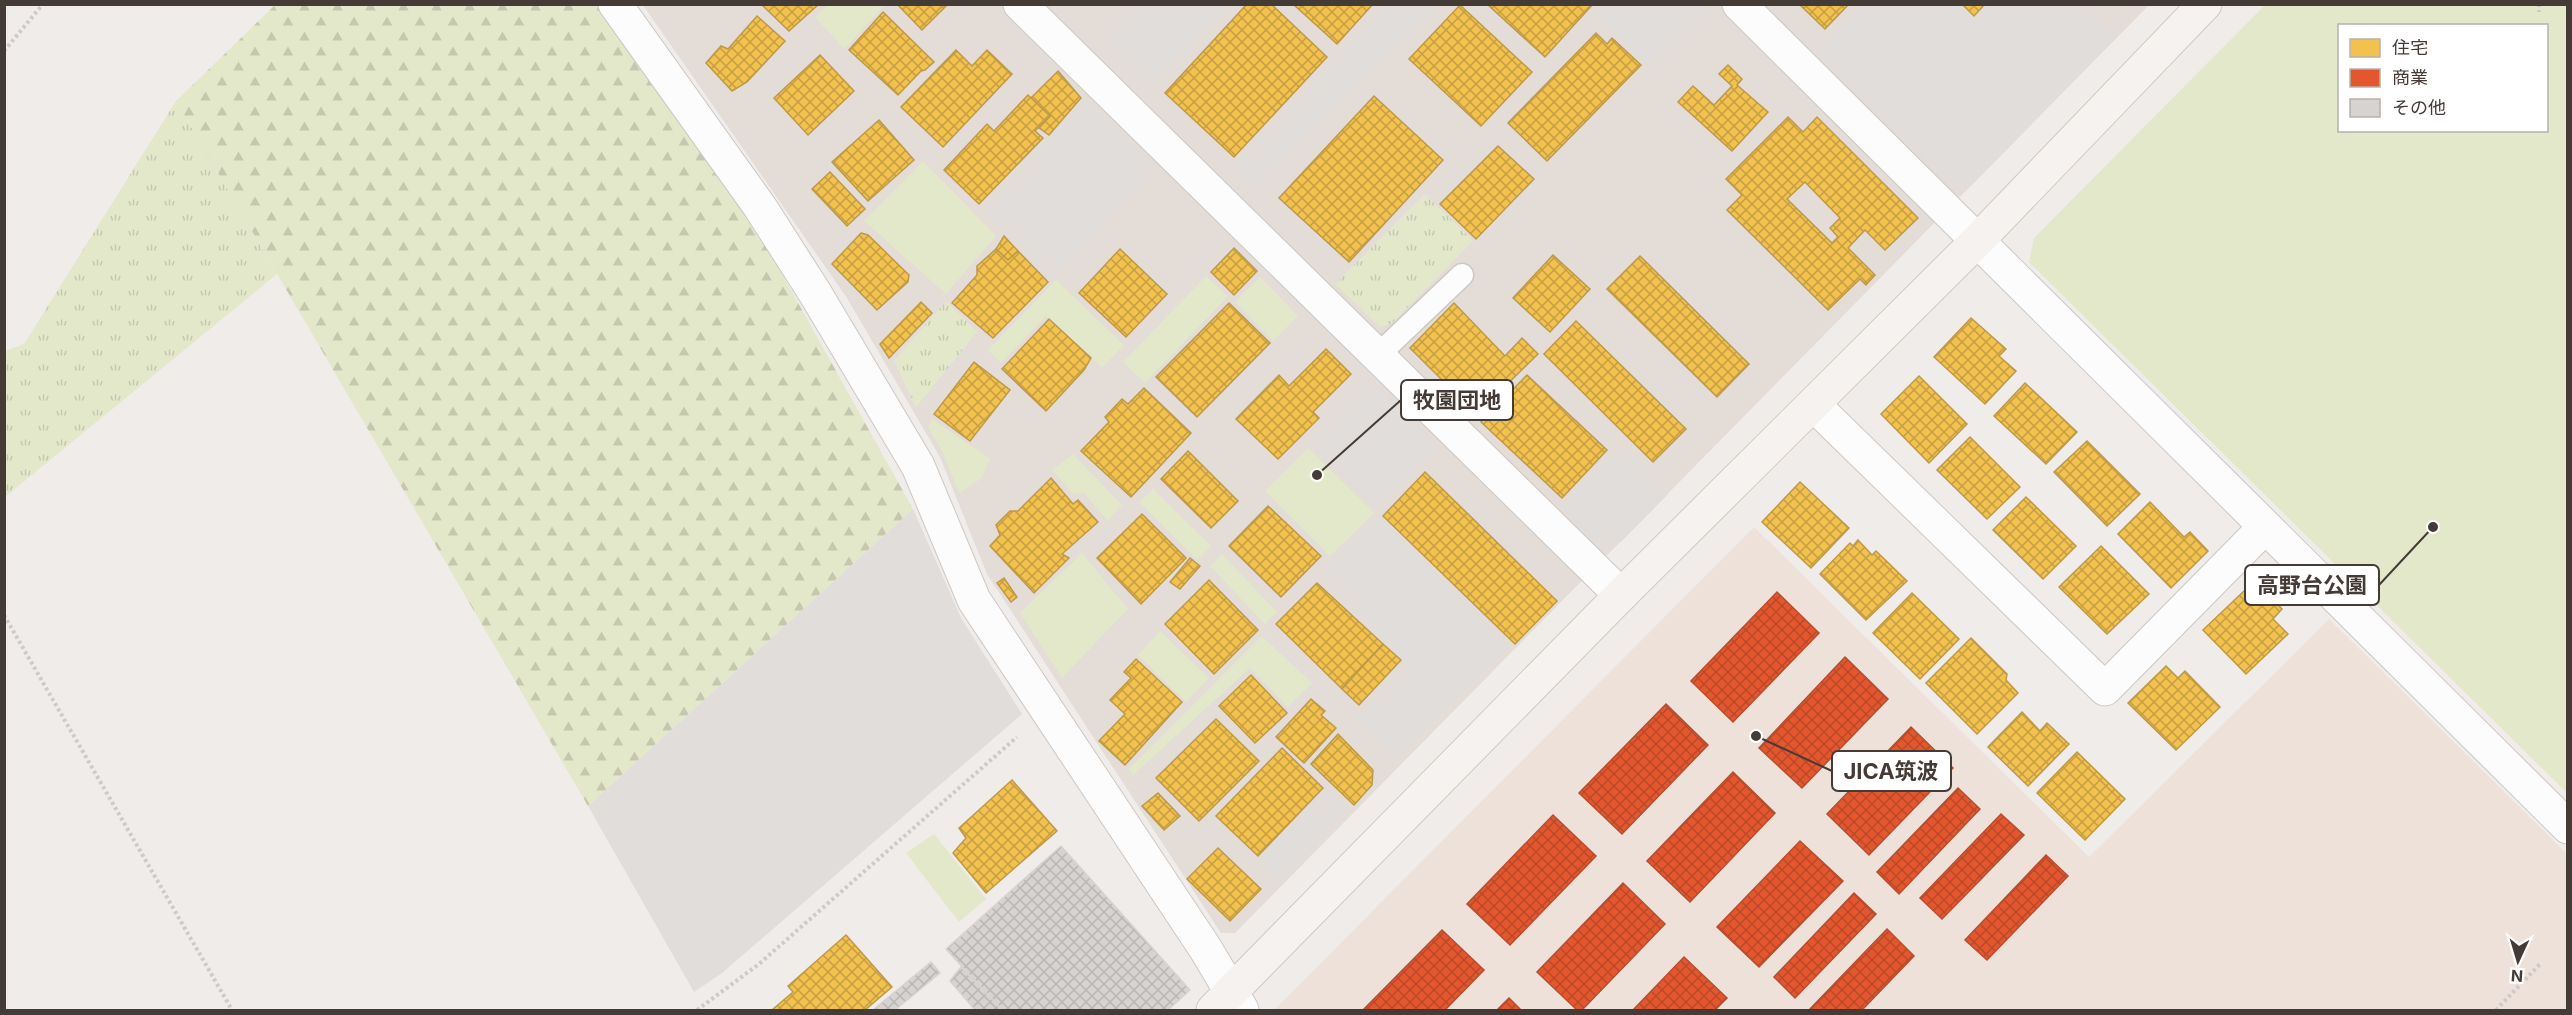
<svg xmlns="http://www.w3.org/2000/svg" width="2572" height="1015" font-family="Inter,'Noto Sans JP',sans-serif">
<defs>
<pattern id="grass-tufts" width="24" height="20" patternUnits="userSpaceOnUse" patternTransform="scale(1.5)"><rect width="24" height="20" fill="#e4e8cb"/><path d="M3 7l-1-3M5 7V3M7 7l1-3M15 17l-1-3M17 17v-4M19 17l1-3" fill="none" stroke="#c5c8af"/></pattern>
<pattern id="forest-firs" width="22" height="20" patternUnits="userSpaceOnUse" patternTransform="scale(1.5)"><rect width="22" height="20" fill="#e4e8cb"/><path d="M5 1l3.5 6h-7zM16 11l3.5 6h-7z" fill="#c5c8af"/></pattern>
<pattern id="homes-cross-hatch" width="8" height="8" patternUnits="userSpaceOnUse" patternTransform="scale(1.5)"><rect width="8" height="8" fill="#f2c14e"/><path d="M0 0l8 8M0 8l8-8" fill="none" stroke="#c69e42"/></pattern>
<pattern id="shops-cross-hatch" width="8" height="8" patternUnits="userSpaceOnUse" patternTransform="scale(1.5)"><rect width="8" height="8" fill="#e4572e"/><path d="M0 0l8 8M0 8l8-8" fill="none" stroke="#bb4928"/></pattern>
<pattern id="building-cross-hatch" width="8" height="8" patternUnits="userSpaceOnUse" patternTransform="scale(1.5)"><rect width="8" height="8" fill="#d7d3d1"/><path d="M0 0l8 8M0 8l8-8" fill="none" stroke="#bab6b4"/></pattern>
</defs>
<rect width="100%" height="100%" fill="#efecea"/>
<!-- residential -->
<polygon fill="#e3dcd7" points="643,5 2149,5 1235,933 1221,933 987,574 940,457 847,298"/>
<!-- commercial -->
<polygon fill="#eee1da" points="1754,527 2089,857 2329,619 2567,854 2567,1010 1274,1010"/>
<!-- grass -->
<g fill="url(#grass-tufts)">
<polygon points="176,101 277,274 5,497 5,351 24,344"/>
<polygon points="1425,194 1473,241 1391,324 1380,327 1335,284"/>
<polygon points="946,301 977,332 916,407 894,361"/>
</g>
<!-- forest -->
<polygon fill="url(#forest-firs)" points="275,5 632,5 913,509 588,806 176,101"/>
<!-- green -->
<g fill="#e4e8cb" fill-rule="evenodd">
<polygon points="828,5 828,4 885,5 844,49 815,17"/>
<path d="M 2265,5 L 2567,5 L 2567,793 L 2029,262 L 2034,238 ZM 2340,26 L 2546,26 L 2546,130 L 2340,130 Z"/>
<polygon points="923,161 996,236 946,294 864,221"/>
<polygon points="1206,276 1228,296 1145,383 1123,362"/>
<polygon points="1260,277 1298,316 1273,341 1235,302"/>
<polygon points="1056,280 1124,345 1102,368 1046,316 1001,363 988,350"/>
<polygon points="932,419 990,459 982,478 959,493 943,453 928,427"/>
<polygon points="1308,448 1374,513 1330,556 1265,491"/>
<polygon points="1073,454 1122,505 1108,521 1084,493 1073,494 1052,470"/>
<polygon points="1153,489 1211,546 1197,560 1139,502"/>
<polygon points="1082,553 1128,609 1062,678 1020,613"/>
<polygon points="1222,554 1277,612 1265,624 1210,566"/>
<polygon points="1160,631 1209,678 1186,702 1138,655"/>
<polygon points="1262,636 1312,683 1288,707 1250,668 1133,775 1129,769"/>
<polygon points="934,834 986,899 959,922 906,853"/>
</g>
<!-- parking -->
<g fill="#e1dddb">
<polygon points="1139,4 1231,4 1231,5 1150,86 1103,40"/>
<polygon points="1601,4 1704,4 1709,10 1649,67 1594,11"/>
<polygon points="1390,5 1435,5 1254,191 1232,169"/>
<polygon points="1863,5 1955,5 1975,24 1993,5 2078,5 2116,38 1971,186 1953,189 1819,53"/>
<polygon points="1085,99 1154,167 1053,278 985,211"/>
<polygon points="1371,379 1438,445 1377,508 1309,443"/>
<polygon points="1622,446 1669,493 1621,542 1595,542 1561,507"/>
<polygon points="913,509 961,618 1022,714 722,973 694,992 588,806"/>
<polygon points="1377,515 1508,647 1396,758 1355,718 1409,663 1319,573"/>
<polygon points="1328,789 1348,808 1280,881 1258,862"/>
</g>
<!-- homes -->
<g fill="url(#homes-cross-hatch)" stroke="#be9947" stroke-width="1.5" fill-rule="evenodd">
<polygon points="761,4 819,4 789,31"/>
<polygon points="897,4 948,4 922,30"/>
<polygon points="1247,4 1271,4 1327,57 1234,157 1165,93"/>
<polygon points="1293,4 1373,4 1337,44"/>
<polygon points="1487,4 1593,4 1545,57"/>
<polygon points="1799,4 1849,4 1825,29"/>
<polygon points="1962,4 1985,4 1974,16"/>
<polygon points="1460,5 1532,72 1481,126 1409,59"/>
<polygon points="883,12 934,62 925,70 921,71 898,95 849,50"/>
<polygon points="757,16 785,41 747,82 732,91 706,63 721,46 728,49"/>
<polygon points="1596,33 1607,44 1612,38 1641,65 1547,161 1508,123"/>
<polygon points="956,50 972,66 987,50 1012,74 943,147 901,107"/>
<polygon points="820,55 854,91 808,135 774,98"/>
<polygon points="1728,65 1742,79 1737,85 1768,112 1732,151 1678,102 1693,86 1714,105 1732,86 1719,74"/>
<polygon points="1058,71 1081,98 1049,135 1039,128 1050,116 1031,98"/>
<polygon points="1028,95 1050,116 1035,131 1043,138 979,204 944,170 987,124 994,131"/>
<polygon points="1374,96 1443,160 1349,262 1279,198"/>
<path d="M 1788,117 L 1803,132 L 1817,117 L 1918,218 L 1885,250 L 1865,230 L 1848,248 L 1875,275 L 1866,285 L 1860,279 L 1828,310 L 1727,210 L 1742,195 L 1726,179 ZM 1805,182 L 1840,218 L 1830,228 L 1838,237 L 1832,243 L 1787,199 Z"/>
<polygon points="879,120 914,160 868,201 832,162"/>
<polygon points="1498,146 1534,179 1476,239 1440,204"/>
<polygon points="830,172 865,209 847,226 812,189"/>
<polygon points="861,233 868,235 909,275 908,282 877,310 832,264"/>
<polygon points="1004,236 1018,251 1008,260 996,249"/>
<polygon points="1234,248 1257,271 1234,295 1211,272"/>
<polygon points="996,249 1008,260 1018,251 1048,282 993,338 952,303 977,275 977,266"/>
<polygon points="1120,249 1167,294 1126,337 1079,293"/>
<polygon points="1553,255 1590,289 1550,332 1513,298"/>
<polygon points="1640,256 1749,364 1717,397 1607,289"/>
<polygon points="921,302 932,313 889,358 880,344"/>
<polygon points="1229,303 1270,343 1197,417 1156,377"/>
<polygon points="1454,303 1505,356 1522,338 1538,354 1491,400 1476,386 1467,394 1453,380 1448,386 1410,348"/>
<polygon points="1971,318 2006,349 1999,356 2016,371 1985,404 1934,357"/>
<polygon points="1049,319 1091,358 1084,370 1046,411 1002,369"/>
<polygon points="1576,321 1686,429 1653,462 1544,354"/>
<polygon points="1326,349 1351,374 1313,412 1319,418 1278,459 1236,419 1279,375 1289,386"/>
<polygon points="974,362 1010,390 970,441 934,414"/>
<polygon points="1527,375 1607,450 1562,498 1481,422"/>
<polygon points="1919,376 1967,424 1929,463 1881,414"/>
<polygon points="2025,383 2077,432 2046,464 1994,416"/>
<polygon points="1144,388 1191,433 1131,497 1081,451 1109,422 1105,417 1122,399 1128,404"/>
<polygon points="1970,437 2020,487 1987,519 1937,470"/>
<polygon points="2087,441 2140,494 2107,526 2054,472"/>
<polygon points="1188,451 1238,501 1211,528 1161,479"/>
<polygon points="1425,472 1557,601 1515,644 1383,516"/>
<polygon points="1051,478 1073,504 1078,500 1098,522 1062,554 1069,558 1034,593 990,546 1000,535 996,525 1010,511 1018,511"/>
<polygon points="1800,482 1849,528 1811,568 1762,522"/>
<polygon points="2026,497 2076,546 2043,579 1993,530"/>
<polygon points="2150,502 2184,537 2190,532 2208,551 2171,588 2118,534"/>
<polygon points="1268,506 1321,556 1281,597 1229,546"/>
<polygon points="1142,514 1186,558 1141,604 1097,558"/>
<polygon points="1858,540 1872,555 1876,551 1907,581 1866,620 1820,574 1850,543 1853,546"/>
<polygon points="2101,546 2149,594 2107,634 2059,587"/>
<polygon points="1190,558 1200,566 1180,589 1170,582"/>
<polygon points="1004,578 1017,597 1011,602 997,583"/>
<polygon points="1209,580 1258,630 1214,674 1165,624"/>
<polygon points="1317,583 1383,644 1342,689 1276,624"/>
<polygon points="2244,591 2256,603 2267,593 2282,609 2273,619 2288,634 2246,674 2203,630"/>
<polygon points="1912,593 1959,639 1920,679 1873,633"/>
<polygon points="1971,638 2007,674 2006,680 2018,693 1977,734 1926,683"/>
<polygon points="1383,644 1401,660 1359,705 1342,689"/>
<polygon points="1136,659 1182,702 1125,765 1099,741 1125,714 1110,700 1131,678 1124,672"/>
<polygon points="2166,666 2178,678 2185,671 2220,707 2176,750 2128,703"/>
<polygon points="1251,675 1287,713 1255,743 1219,706"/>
<polygon points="1311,699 1325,711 1321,715 1336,728 1304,763 1276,737"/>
<polygon points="2022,712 2040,731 2047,723 2069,744 2028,786 1988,747"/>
<polygon points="1216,719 1259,761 1199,821 1156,778"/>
<polygon points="1338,734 1373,770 1372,785 1354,805 1311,764"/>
<polygon points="1282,748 1323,788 1258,856 1216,816"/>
<polygon points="2077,752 2125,799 2085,840 2037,793"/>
<polygon points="1012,780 1057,831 986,893 953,853 966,838 959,828"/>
<polygon points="1158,793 1180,816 1164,830 1142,806"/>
<polygon points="1218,848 1261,889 1230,921 1187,879"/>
<polygon points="846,935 892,987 865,1010 772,1010 793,992 788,986"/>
</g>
<!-- shops -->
<g fill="url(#shops-cross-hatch)" stroke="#b44f30" stroke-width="1.5">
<polygon points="1777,592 1819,633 1733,722 1691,681"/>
<polygon points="1845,657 1888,699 1802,788 1759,748"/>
<polygon points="1666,704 1708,745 1622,834 1579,793"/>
<polygon points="1911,727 1953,768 1869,855 1827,814"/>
<polygon points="1733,772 1775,813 1690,902 1647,861"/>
<polygon points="1958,788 1980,809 1899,894 1877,872"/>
<polygon points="2001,814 2024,835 1942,919 1920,898"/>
<polygon points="1553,815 1596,856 1510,945 1467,904"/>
<polygon points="1800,841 1843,881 1759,967 1717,927"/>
<polygon points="2046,855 2068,876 1987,960 1965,940"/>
<polygon points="1623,883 1665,924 1582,1010 1577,1010 1537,972"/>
<polygon points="1854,893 1876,914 1795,998 1774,977"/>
<polygon points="1887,929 1914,956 1862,1010 1809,1010"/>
<polygon points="1442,930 1484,970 1445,1010 1363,1010"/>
<polygon points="1684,957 1727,998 1715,1010 1633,1010"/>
<polygon points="1509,998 1521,1010 1497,1010"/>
</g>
<!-- building -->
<g fill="url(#building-cross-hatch)" stroke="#d8d3d0" stroke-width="1.5">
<polygon points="1061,846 1190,990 1168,1010 1002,1010 946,949"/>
<polygon points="931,962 940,973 895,1010 873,1010"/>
<polygon points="961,967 1002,1010 975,1010 950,981"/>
</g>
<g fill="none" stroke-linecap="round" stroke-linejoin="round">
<!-- lane casing -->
<g stroke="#ccc8c6" stroke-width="25">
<polyline id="lane" points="1377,356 1462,275"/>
</g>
<!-- street casing -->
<g stroke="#ccc8c6" stroke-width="35">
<g id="street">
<polyline points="615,4 760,207 815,293 918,466 974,600 1205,948 1242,1010"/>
<polyline points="1020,4 1621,595"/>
<polyline points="1739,4 2568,827"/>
<polyline points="1814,405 2105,689 2264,528"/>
</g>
</g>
<!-- secondary casing -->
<g stroke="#d0c9c3" stroke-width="35">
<polyline id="secondary" points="1213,1010 1621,595 1978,240 2205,4"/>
</g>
<!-- path -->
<g stroke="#cdcac7" stroke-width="4" stroke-dasharray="3 3" stroke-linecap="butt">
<polyline points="2539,4 2539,12"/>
<polyline points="4,51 43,4"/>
<polyline points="4,615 232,1010"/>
<polyline points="697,1010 759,964 1017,737"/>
<polyline points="2496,1010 2541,963"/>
</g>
<!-- lane -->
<use href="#lane" stroke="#fdfcfc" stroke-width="22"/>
<!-- street -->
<use href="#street" stroke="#fdfcfc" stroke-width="33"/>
<!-- secondary -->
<use href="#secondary" stroke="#f5f2ef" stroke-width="33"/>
</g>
<!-- callouts -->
<path fill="none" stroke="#453b36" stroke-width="2" d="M1317 475L1401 400M2433 527L2379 585M1756 736L1832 771"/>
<g fill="#453b36" stroke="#fff" stroke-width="2">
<circle cx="1317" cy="475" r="6"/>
<circle cx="2433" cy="527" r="6"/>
<circle cx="1756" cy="736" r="6"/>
</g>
<g fill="#fff" stroke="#453b36" stroke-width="2">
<rect x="1401" y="380" width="112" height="40" rx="6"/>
<rect x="2245" y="565" width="134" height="40" rx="6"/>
<rect x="1832" y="751" width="119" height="40" rx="6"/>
</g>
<g font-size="22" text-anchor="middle" font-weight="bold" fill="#453b36">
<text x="1457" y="408">牧園団地</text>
<text x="2312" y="593">高野台公園</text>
<text x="1891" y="779">JICA筑波</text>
</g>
<!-- border -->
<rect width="2572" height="1015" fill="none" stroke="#453b36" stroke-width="12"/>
<!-- legend -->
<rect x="2338" y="24" width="210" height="108" fill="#ffffff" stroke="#b5b1af" stroke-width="1.5"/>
<rect x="2350" y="39" width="30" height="18" fill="#f2c14e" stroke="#b5b1af" stroke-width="1.5"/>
<text x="2392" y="54" font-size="18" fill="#453b36">住宅</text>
<rect x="2350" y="69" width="30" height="18" fill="#e4572e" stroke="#b5b1af" stroke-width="1.5"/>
<text x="2392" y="84" font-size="18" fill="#453b36">商業</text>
<rect x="2350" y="99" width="30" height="18" fill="#d7d3d1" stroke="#b5b1af" stroke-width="1.5"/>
<text x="2392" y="114" font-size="18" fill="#453b36">その他</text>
<!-- north arrow -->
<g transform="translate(2518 961) rotate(184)" stroke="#ffffff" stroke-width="4.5" paint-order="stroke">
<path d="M0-4.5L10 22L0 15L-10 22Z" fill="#453b36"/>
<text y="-9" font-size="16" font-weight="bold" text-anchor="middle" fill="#453b36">N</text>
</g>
</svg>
